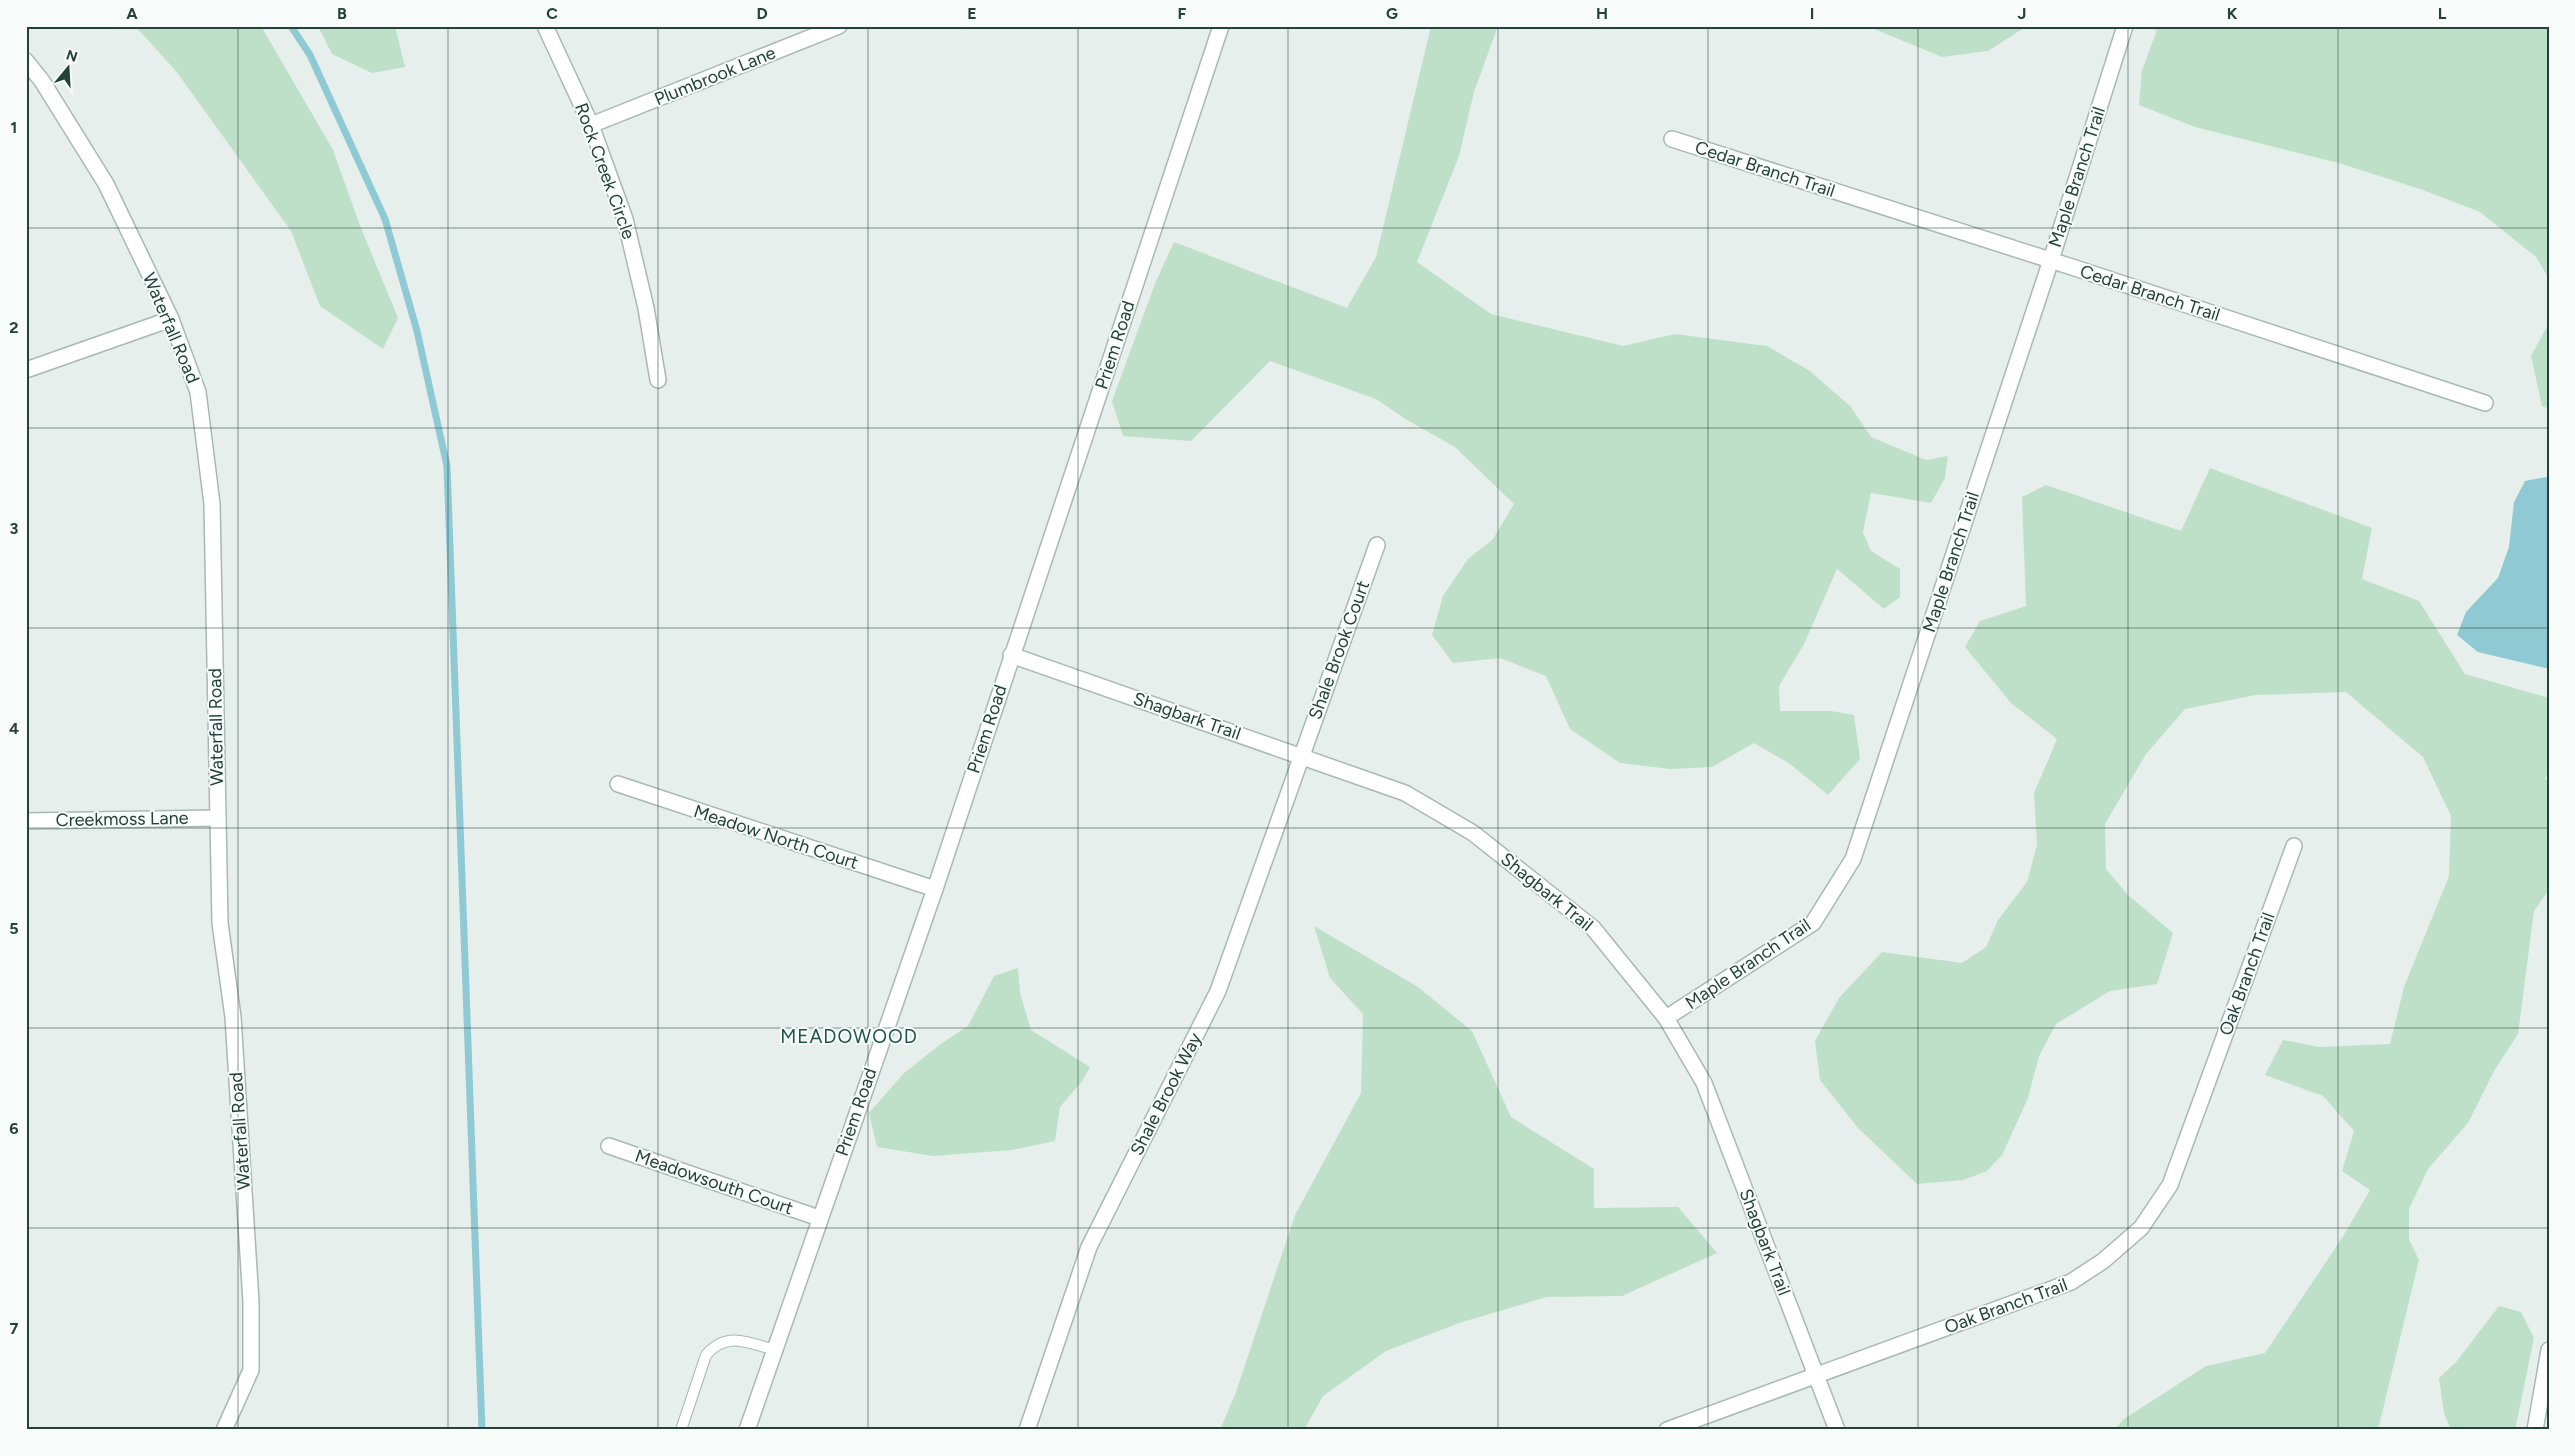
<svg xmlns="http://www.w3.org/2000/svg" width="2575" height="1456" font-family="Figtree,sans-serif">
<rect width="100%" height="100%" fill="#e6efeb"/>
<!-- green -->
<g fill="#bfe0c8">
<polygon points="135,26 261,26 333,150 359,223 398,318 383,349 320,306 291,231 176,71"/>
<polygon points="318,26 395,26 405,67 372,73 332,54"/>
<polygon points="1431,26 1498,26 1474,92 1459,156 1417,262 1491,314 1623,346 1675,334 1767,346 1810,371 1851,407 1871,437 1926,460 1948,456 1945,478 1931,503 1871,493 1863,532 1871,551 1900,569 1900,597 1884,609 1837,569 1804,644 1779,686 1780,711 1831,711 1854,715 1860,759 1828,795 1790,764 1754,743 1712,767 1670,769 1620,763 1570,729 1546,676 1500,658 1453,663 1432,635 1443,596 1468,559 1493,539 1514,504 1455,447 1407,420 1376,399 1270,361 1191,441 1123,436 1112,401 1156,281 1174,242 1347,308 1376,257"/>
<polygon points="1867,26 2073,26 2024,28 1988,51 1942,57"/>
<polygon points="2147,26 2549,26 2549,279 2536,257 2480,212 2423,190 2342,164 2195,127 2139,105 2142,70 2157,30"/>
<polygon points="2549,323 2549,409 2542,406 2531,356"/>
<polygon points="2210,468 2372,528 2362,579 2419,601 2465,674 2549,698 2549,771 2545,779 2549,781 2549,890 2534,911 2518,1034 2494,1071 2468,1123 2428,1169 2409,1209 2409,1239 2419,1260 2378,1430 2114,1430 2124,1419 2206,1366 2265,1353 2342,1238 2370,1190 2342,1171 2354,1131 2323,1096 2265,1075 2283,1040 2319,1047 2390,1044 2404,987 2449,876 2451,816 2423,757 2346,692 2256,695 2185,709 2146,754 2105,824 2106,869 2127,894 2173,933 2157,984 2110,991 2056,1024 2039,1056 2028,1098 2002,1155 1987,1171 1963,1180 1917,1184 1858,1128 1820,1080 1815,1041 1839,998 1882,952 1962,963 1986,947 1998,920 2027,882 2037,845 2034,793 2057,739 2011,703 1965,647 1980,621 2026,606 2022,497 2046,485 2181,531"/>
<polygon points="1314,926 1418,987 1472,1031 1511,1117 1594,1169 1594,1208 1678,1207 1717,1253 1622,1296 1547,1297 1459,1323 1386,1351 1323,1396 1304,1430 1220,1430 1236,1392 1295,1215 1361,1093 1363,1014 1330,978"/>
<polygon points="1018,968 1020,993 1031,1030 1090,1067 1083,1080 1060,1107 1055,1141 1012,1150 933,1156 877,1147 869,1113 903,1074 942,1043 968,1026 994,976"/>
<polygon points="2499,1306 2521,1312 2534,1338 2515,1430 2451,1430 2444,1413 2439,1378 2456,1362"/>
</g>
<!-- water -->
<polygon fill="#8ec9d4" points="2546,477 2549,481 2549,669 2478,652 2457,635 2466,612 2498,578 2509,547 2514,502 2525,481"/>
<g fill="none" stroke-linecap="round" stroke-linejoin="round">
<!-- stream -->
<polyline stroke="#8ec9d4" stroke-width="7" points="291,26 310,55 385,219 417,331 447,466 482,1430"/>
<!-- service casing -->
<g stroke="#a8b8b2" stroke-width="12">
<path id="service" d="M 681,1430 L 706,1355 C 726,1331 748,1342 774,1350"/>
</g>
<!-- minor casing -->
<g stroke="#a8b8b2" stroke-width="18">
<g id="minor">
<polyline points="545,26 591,125 625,219 646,308 658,380"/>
<polyline points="26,61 42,81 106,184 171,319 198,392 212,504 220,923 233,1017 251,1302 251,1370 224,1430"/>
<polyline points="591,125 839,26"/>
<polyline points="1672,139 2075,268 2485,403"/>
<polyline points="26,370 171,319"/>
<polyline points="1011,655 1405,793 1473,833 1593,928 1666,1018 1704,1083 1837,1430"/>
<polyline points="618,784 935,889"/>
<polyline points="26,821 218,818"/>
<polyline points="1666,1018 1813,923 1853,859 2051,260 2125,26"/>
<polyline points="609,1146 819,1218"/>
<polyline points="1027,1430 1089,1247 1218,991 1377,545"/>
<polyline points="1667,1430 2071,1282 2103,1261 2141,1228 2170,1185 2294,846"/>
<polyline points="2535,1430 2549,1350"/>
</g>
</g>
<!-- tertiary casing -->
<g stroke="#a8b8b2" stroke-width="18">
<polyline id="tertiary" points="747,1430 935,889 1221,26"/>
</g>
<!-- service -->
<use href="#service" stroke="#fff" stroke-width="10"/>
<!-- minor -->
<use href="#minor" stroke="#fff" stroke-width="15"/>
<!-- tertiary -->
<use href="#tertiary" stroke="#fff" stroke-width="15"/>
</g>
<!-- grid -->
<path fill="none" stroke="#24423a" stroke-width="1" stroke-opacity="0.55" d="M 238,26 L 238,1430M 448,26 L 448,1430M 658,26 L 658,1430M 868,26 L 868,1430M 1078,26 L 1078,1430M 1288,26 L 1288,1430M 1498,26 L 1498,1430M 1708,26 L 1708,1430M 1918,26 L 1918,1430M 2128,26 L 2128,1430M 2338,26 L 2338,1430M 26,228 L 2549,228M 26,428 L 2549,428M 26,628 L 2549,628M 26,828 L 2549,828M 26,1028 L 2549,1028M 26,1228 L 2549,1228"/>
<g text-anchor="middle" stroke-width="4" stroke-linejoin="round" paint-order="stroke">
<!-- street labels -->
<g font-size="18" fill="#24423a" stroke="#f7fbf9">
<text transform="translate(715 76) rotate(-22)" y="6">Plumbrook Lane</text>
<text transform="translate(1765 169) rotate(18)" y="6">Cedar Branch Trail</text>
<text transform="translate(605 171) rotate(70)" y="6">Rock Creek Circle</text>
<text transform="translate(2077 177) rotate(-72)" y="6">Maple Branch Trail</text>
<text transform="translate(2150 293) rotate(18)" y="6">Cedar Branch Trail</text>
<text transform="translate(171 328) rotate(67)" y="6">Waterfall Road</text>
<text transform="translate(1115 345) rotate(-72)" y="6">Priem Road</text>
<text transform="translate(1951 562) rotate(-72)" y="6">Maple Branch Trail</text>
<text transform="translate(1339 650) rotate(-70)" y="6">Shale Brook Court</text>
<text transform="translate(1187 716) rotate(19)" y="6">Shagbark Trail</text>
<text transform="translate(216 727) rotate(-91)" y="6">Waterfall Road</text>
<text transform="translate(987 729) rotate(-72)" y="6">Priem Road</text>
<text transform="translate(122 819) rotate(-1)" y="6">Creekmoss Lane</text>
<text transform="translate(776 837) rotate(18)" y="6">Meadow North Court</text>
<text transform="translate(1547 892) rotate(39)" y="6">Shagbark Trail</text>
<text transform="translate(1748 964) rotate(-34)" y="6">Maple Branch Trail</text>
<text transform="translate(2247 974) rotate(-70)" y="6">Oak Branch Trail</text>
<text transform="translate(1166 1094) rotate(-63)" y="6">Shale Brook Way</text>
<text transform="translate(856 1112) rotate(-71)" y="6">Priem Road</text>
<text transform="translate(240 1131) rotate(-94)" y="6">Waterfall Road</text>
<text transform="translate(714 1182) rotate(19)" y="6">Meadowsouth Court</text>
<text transform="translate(1765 1242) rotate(69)" y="6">Shagbark Trail</text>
<text transform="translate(2006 1306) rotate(-20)" y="6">Oak Branch Trail</text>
</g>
<!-- neighbourhood labels -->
<g font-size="19" letter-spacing="1" fill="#1f5548" stroke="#f7fbf9">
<text x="849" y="1043">MEADOWOOD</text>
</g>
</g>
<!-- border -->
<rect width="2575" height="1456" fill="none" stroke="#f7fbf9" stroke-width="55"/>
<!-- north arrow -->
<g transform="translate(68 68) rotate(18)" stroke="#f7fbf9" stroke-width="4" paint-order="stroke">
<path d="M0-4L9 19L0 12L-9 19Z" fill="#24423a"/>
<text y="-8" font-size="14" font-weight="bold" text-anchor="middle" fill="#24423a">N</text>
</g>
<rect x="28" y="28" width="2520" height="1400" fill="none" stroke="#24423a" stroke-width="2"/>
<g font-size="16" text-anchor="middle" font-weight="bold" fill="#24423a">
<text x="132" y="19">A</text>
<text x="342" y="19">B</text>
<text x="552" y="19">C</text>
<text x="762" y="19">D</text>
<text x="972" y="19">E</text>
<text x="1182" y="19">F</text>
<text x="1392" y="19">G</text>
<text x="1602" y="19">H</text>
<text x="1812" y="19">I</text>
<text x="2022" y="19">J</text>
<text x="2232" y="19">K</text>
<text x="2442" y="19">L</text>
<text x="14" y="133">1</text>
<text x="14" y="333">2</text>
<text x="14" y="534">3</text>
<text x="14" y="734">4</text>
<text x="14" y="934">5</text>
<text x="14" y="1134">6</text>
<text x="14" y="1334">7</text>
</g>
</svg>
